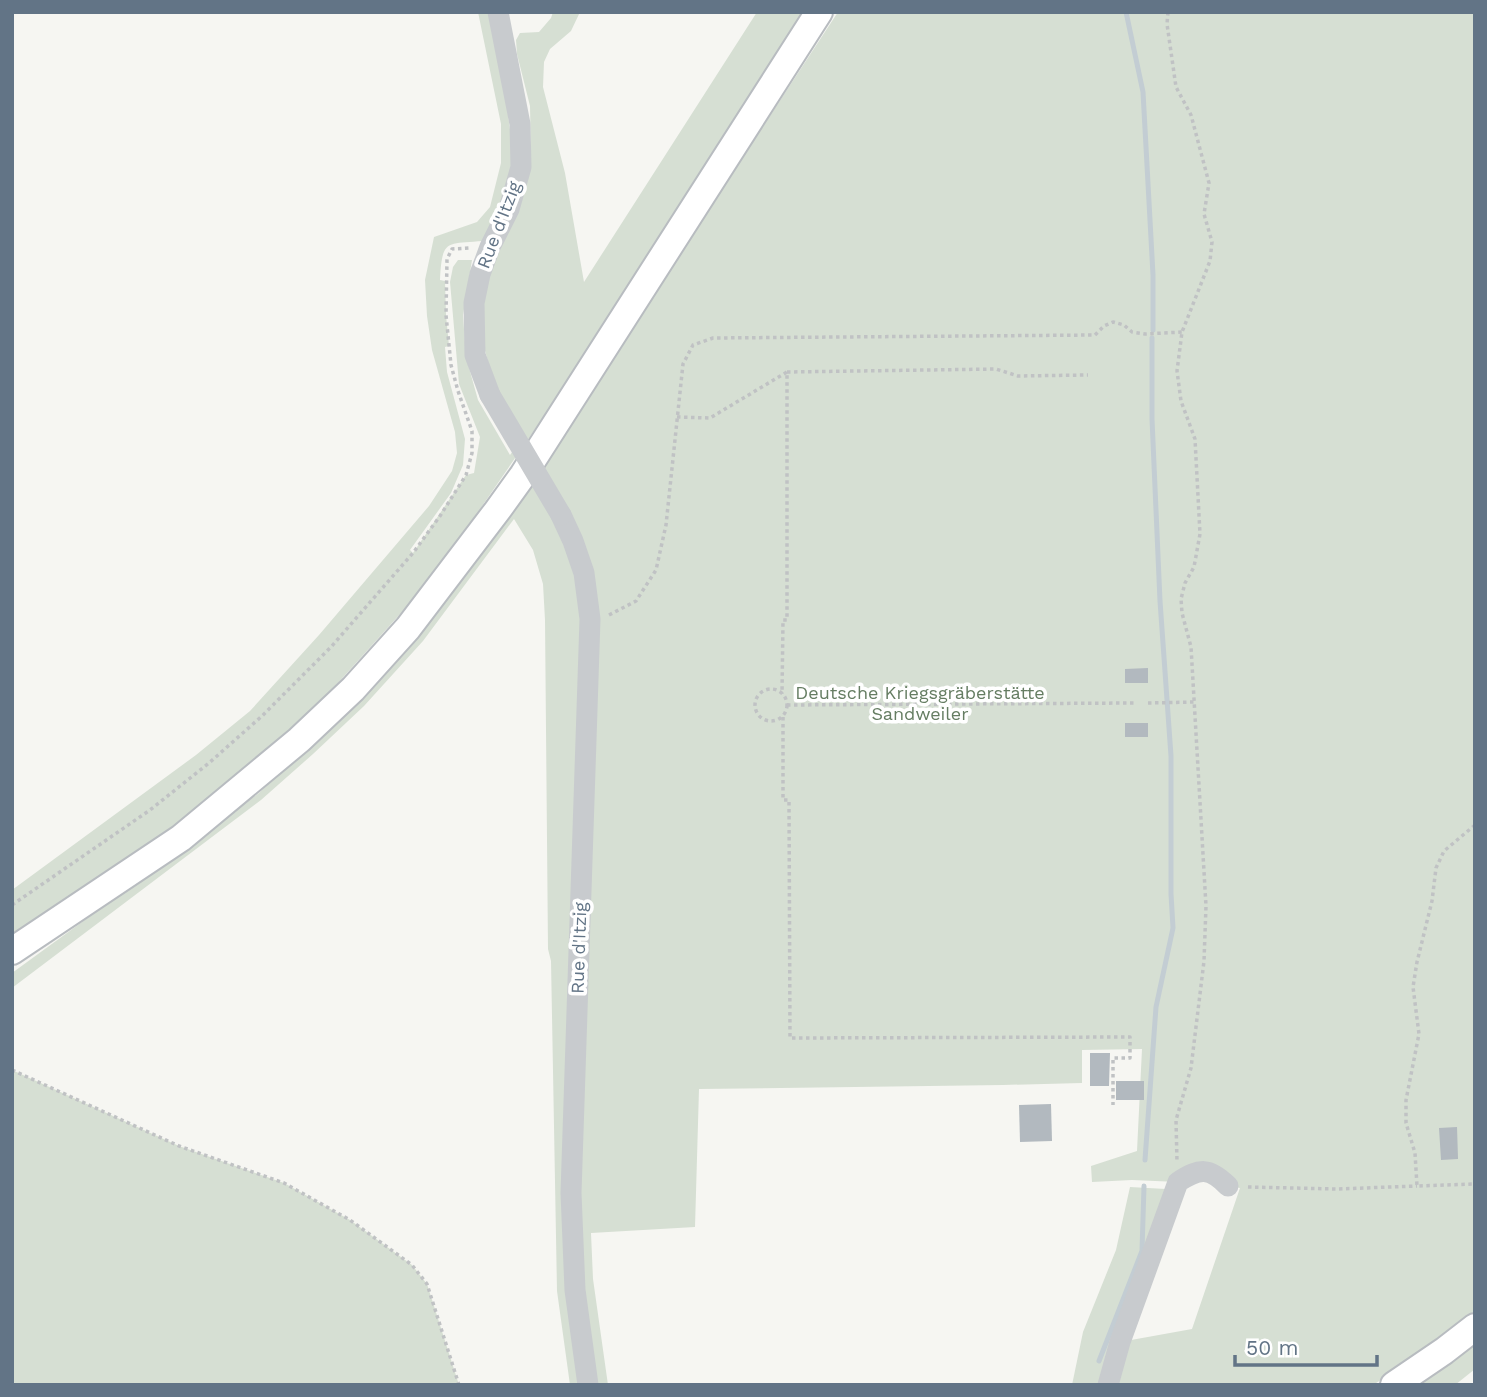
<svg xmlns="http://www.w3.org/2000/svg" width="1487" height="1397" font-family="'Work Sans',sans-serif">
<rect width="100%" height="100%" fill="#f6f6f2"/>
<!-- green -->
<g fill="#d6dfd3">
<path d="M 478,12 L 490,12 L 502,70 L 513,152 L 508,186 L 483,241 C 446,244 442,239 440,280 L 445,281 L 446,315 L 449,346 L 445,347 L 447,372 L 465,439 L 463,465 L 451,493 L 410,550 L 413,553 L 466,475 L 474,473 L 480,437 L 459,384 L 450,282 L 453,267 L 458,260 L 472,260 L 463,315 L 466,357 L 478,400 L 510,455 L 523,437 L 493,379 L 482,340 L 483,304 L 490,272 L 509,230 L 531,157 L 530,106 L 517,54 L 516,40 L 520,33 L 539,32 L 551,18 L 553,12 L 580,12 L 571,31 L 550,49 L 544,62 L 543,87 L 565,173 L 584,282 L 757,12 L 807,12 L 562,390 L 449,554 L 410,603 L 328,694 L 267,753 L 182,823 L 12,942 L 12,890 L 196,755 L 250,711 L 319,635 L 429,506 L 452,471 L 457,453 L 455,432 L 432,350 L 427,316 L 425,280 L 434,237 L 477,222 L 490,207 L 501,163 L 501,124 Z"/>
<polygon points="838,12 1475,12 1475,1313 1444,1339 1373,1385 1108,1385 1120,1342 1192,1329 1240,1188 1228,1186 1218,1176 1178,1182 1132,1180 1092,1182 1091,1166 1137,1151 1142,1049 1082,1050 1082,1083 1003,1085 699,1089 695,1227 591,1233 593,1279 608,1385 570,1385 557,1291 551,961 548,949 545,620 543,584 533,550 514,519 423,641 364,706 313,754 261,800 12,988 12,973 259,793 415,635 516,503"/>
<polygon points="12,1070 179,1146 284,1183 350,1220 412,1265 427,1284 459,1385 12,1385"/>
<polygon points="1130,1187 1166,1189 1100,1385 1072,1385 1083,1332 1116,1250"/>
<polygon points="1475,1341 1475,1369 1455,1385 1415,1385"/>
</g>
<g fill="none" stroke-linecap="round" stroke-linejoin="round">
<!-- stream -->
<g stroke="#c3cdd3" stroke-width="5">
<polyline points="1126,12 1143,92 1153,275 1153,330"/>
<polyline points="1145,1160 1156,1007 1173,928 1171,894 1171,756 1160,601 1152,419 1152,338"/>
<polyline points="1099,1361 1142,1251 1144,1186"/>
</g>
</g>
<!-- building -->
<g fill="#b2b9bf">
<polygon points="1148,668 1148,683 1125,683 1125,669"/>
<rect x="1125" y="723" width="23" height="14"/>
<polygon points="1090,1053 1110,1053 1109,1086 1090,1086"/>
<rect x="1116" y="1081" width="28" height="19"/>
<polygon points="1051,1104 1052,1141 1020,1142 1019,1105"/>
<polygon points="1457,1127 1458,1159 1441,1160 1439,1128"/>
</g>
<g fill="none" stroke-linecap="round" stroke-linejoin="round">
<!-- major casing -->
<g stroke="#b8bcc0" stroke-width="30">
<g id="major">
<polyline points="12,951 181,838 299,740 353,689 408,628 497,511 523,475 819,12"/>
<polyline points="1394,1385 1444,1351 1475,1327"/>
</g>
</g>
<!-- path -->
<g stroke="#c0c2c4" stroke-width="3.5" stroke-dasharray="3.5 3.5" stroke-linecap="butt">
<polyline points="1168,12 1167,24 1176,87 1191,115 1209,183 1204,214 1212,242 1210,261 1182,332 1177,371 1181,401 1195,439 1200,534 1194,567 1185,583 1181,599 1182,613 1191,647 1206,906 1204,961 1191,1068 1176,1120 1177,1162"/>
<polyline points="787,372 996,369 1018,376 1088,375"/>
<polyline points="677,417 710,418 787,372 787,620 783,620 782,694"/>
<polyline points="609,615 636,601 656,570 666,525 683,364 693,345 713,338 1095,335 1104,326 1113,322 1124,325 1132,332 1145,334 1182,332"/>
<circle cx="771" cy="705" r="16"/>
<polyline points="1148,703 1195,702"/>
<polyline points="787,705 1134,703"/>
<polyline points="783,717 783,800 789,800 790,1038 1130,1037 1130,1058 1113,1058 1113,1105"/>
<polyline points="1475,825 1444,851 1436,868 1432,901 1417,962 1413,987 1419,1034 1406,1100 1406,1123 1415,1153 1417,1186 1475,1184"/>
<polyline points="12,905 150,810 209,763 262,716 331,647 413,553 440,516 466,475 472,453 472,431 458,391 451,365 446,315 447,259 452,249 469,248"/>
<polyline points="12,1070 179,1146 284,1183 350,1220 412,1265 427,1284 459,1385"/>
<polyline points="1248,1187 1337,1189 1417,1186"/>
</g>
<!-- minor -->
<g stroke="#c8cbce" stroke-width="21">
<polyline points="490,395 475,355 474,303 480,274 490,247 509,209 521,167 520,124 498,12"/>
<polyline points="561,515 573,541 584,573 590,619 571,1193 575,1290 588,1385"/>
<path d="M 1108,1385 L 1120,1342 L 1178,1182 C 1200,1168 1209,1167 1228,1186"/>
</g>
<!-- major -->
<use href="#major" stroke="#fff" stroke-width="26"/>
<!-- minor-bridge -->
<polyline stroke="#c8cbce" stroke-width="21" points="490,395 561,515"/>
</g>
<g text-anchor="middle" stroke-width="7" stroke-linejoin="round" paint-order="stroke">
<!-- street labels -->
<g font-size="18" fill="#627486" stroke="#fff">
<text transform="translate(499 225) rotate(-69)" y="6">Rue d'Itzig</text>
<text transform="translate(579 948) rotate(-88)" y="6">Rue d'Itzig</text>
</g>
<!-- park labels -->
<g font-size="18" fill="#657d62" stroke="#fff">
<text x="920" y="699">Deutsche Kriegsgräberstätte<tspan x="920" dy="21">Sandweiler</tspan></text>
</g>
</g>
<!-- border -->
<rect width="1487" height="1397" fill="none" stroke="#627486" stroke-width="28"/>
<!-- scale -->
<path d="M1235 1355v10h142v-10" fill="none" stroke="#627486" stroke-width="3.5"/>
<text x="1246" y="1355" font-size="21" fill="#627486" stroke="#ffffff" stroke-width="5" paint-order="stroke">50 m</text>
</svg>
